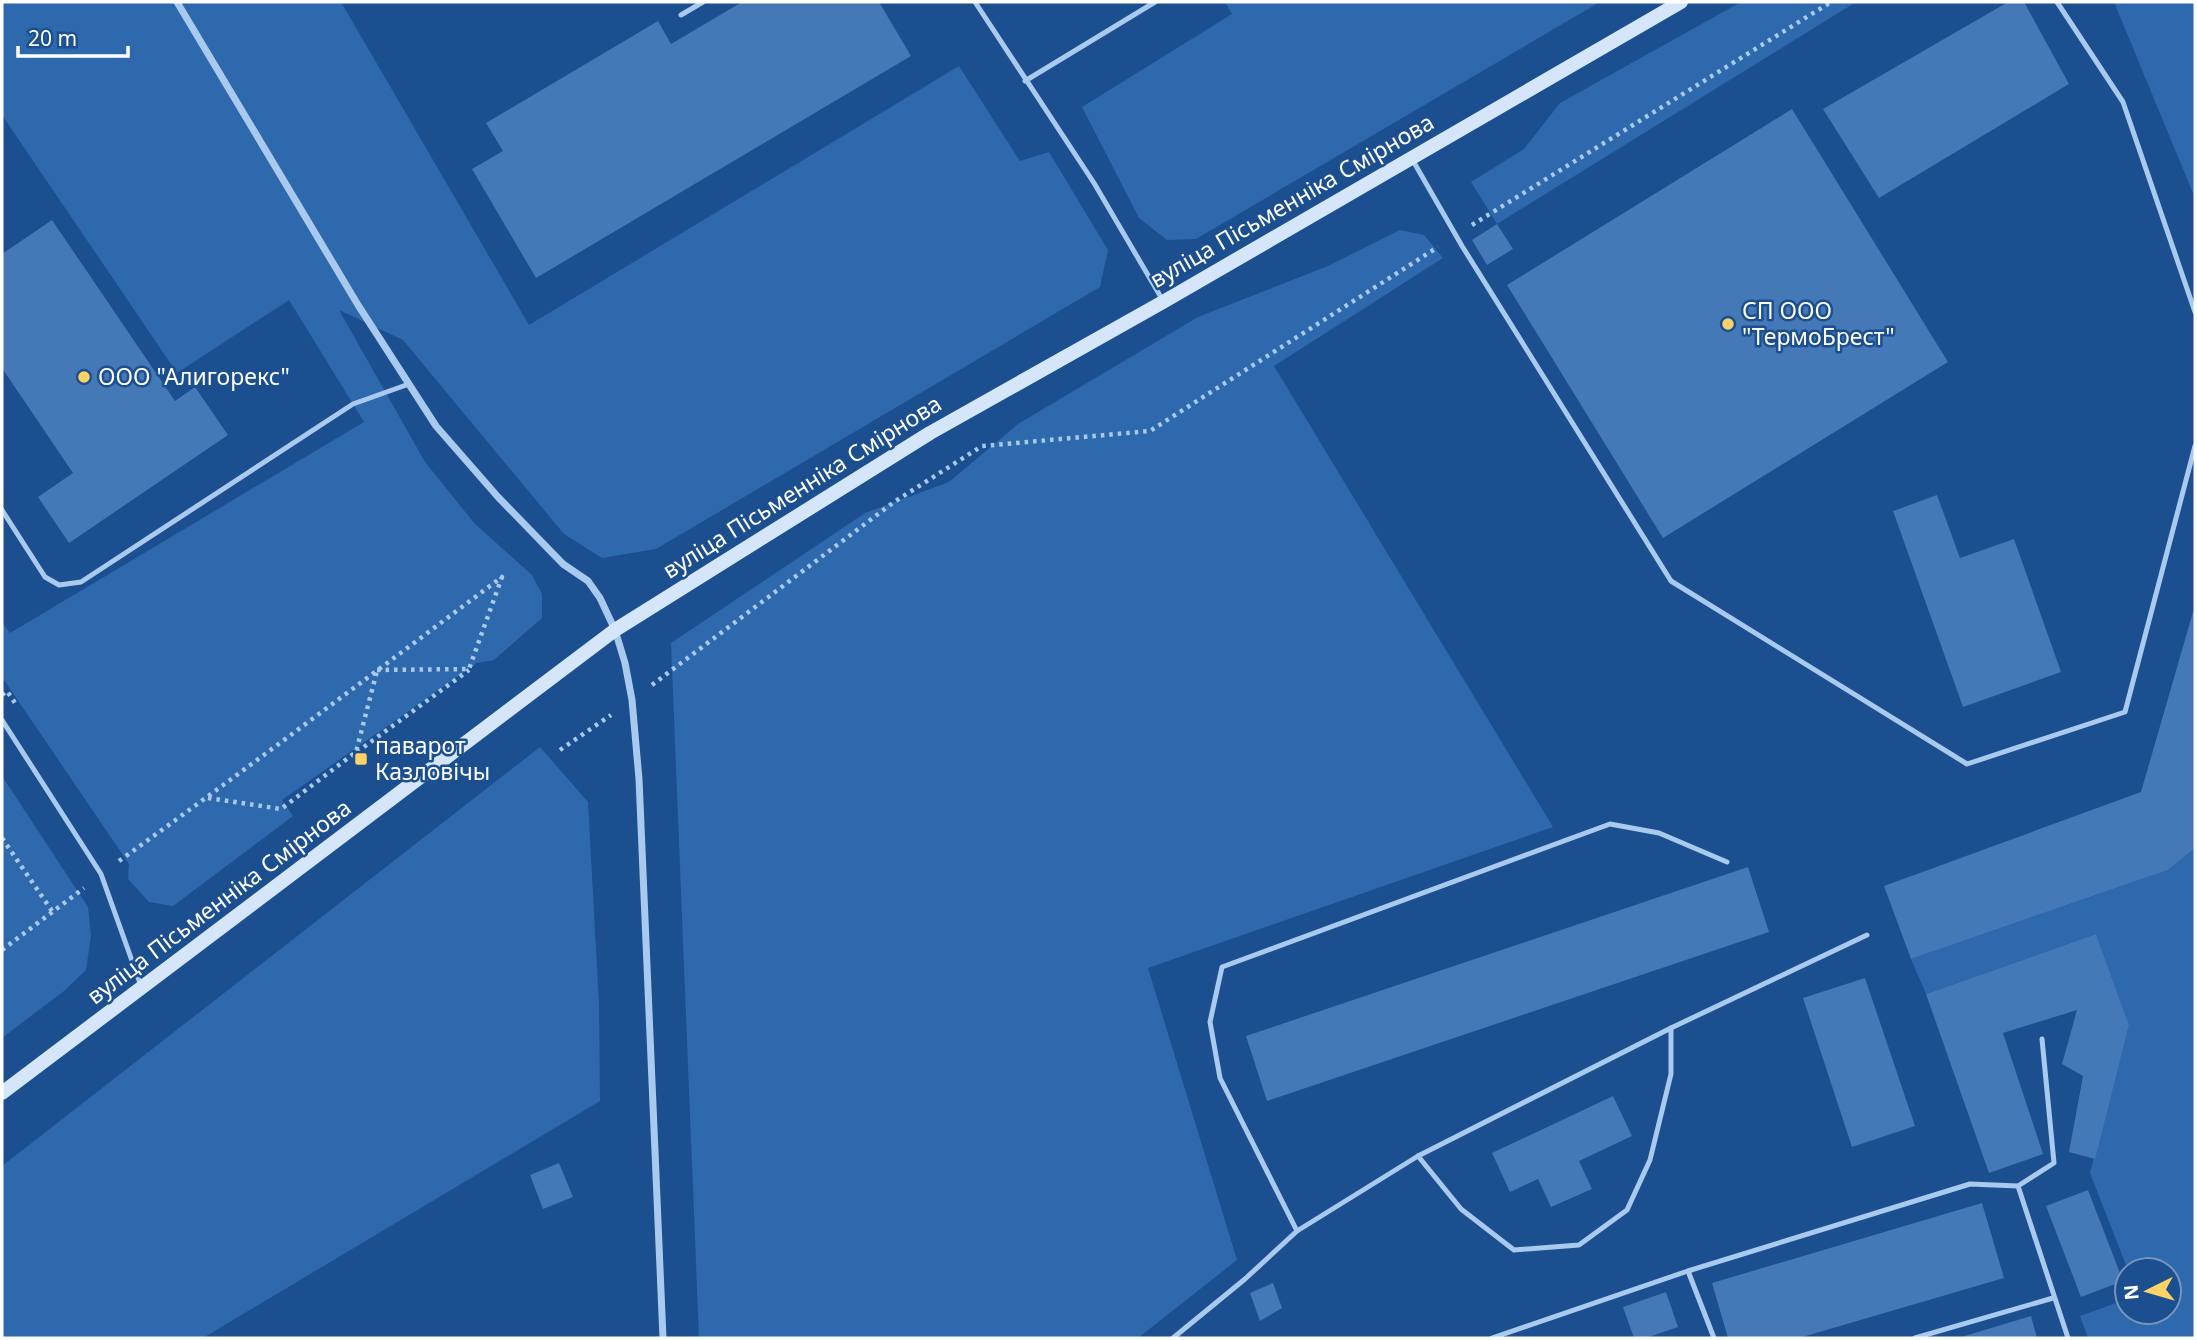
<svg xmlns="http://www.w3.org/2000/svg" width="2197" height="1340" font-family="'Noto Sans',sans-serif">
<rect width="100%" height="100%" fill="#1b4f8f"/>
<!-- green -->
<g fill="#2e69ad">
<polygon points="2,2 341,2 529,325 959,66 1020,161 1049,152 1108,250 1100,287 656,549 602,558 564,534 403,340 339,310 425,462 475,524 532,575 542,594 542,618 494,660 477,663 282,800 293,816 173,906 149,902 128,879 129,864 2,677 2,622 10,633 364,422 289,300 177,373 2,115"/>
<polygon points="1225,2 1600,2 1196,239 1167,240 1139,218 1082,107 1232,14"/>
<polygon points="1741,2 1856,2 1497,224 1471,182 1524,149 1560,103"/>
<polygon points="2114,2 2195,2 2195,199 2195,198"/>
<polygon points="1400,230 1424,235 1443,258 1274,366 1553,827 1148,968 1237,1260 1138,1338 699,1338 671,643 865,513 949,482 1018,424 1198,317 1328,266"/>
<polygon points="540,747 588,802 599,1004 600,1101 203,1338 2,1338 2,1166"/>
<polygon points="2,776 88,907 91,936 86,970 64,991 2,1038"/>
<polygon points="2195,848 2195,1338 2088,1338 2080,1316 2127,1299 2127,1312 2169,1312 2169,1270 2128,1270 2090,1173 2129,1025 2096,934 1926,994 1911,959 2168,870"/>
</g>
<!-- building -->
<g fill="#4478b7">
<polygon points="742,2 879,2 911,56 536,278 472,169 503,151 486,123 658,21 671,44"/>
<polygon points="2008,2 2024,2 2069,84 1879,198 1823,109"/>
<polygon points="1792,109 1948,362 1663,538 1507,285"/>
<polygon points="52,220 175,401 195,387 228,435 69,543 38,497 73,473 2,368 2,254"/>
<polygon points="1497,224 1513,249 1487,265 1472,240"/>
<polygon points="1937,495 1960,558 2014,539 2061,672 1963,707 1893,511"/>
<polygon points="2195,605 2195,848 2168,870 1911,959 1884,886 2141,792"/>
<polygon points="1748,867 1769,932 1267,1101 1246,1036"/>
<polygon points="2096,934 2129,1025 2095,1159 2069,1152 2083,1076 2062,1064 2077,1010 2003,1033 2043,1154 1989,1173 1926,994"/>
<polygon points="1865,978 1915,1126 1852,1147 1803,998"/>
<polygon points="1613,1096 1632,1136 1579,1161 1592,1189 1551,1207 1538,1179 1510,1192 1492,1153"/>
<polygon points="559,1163 573,1197 543,1209 530,1175"/>
<polygon points="2088,1190 2123,1281 2081,1297 2046,1206"/>
<polygon points="1982,1203 2004,1278 1799,1338 1728,1338 1712,1283"/>
<polygon points="1273,1283 1282,1308 1260,1321 1250,1293"/>
<polygon points="1666,1292 1678,1327 1646,1338 1634,1338 1623,1307"/>
<polygon points="2031,1316 2037,1338 1958,1338"/>
</g>
<g fill="none" stroke-linecap="round" stroke-linejoin="round">
<!-- path -->
<g stroke="#a9c9ee" stroke-width="4.5" stroke-dasharray="3.5 5" stroke-linecap="butt">
<polyline points="1472,225 1831,2"/>
<polyline points="652,685 894,502 982,446 1150,431 1438,247"/>
<polyline points="2,695 7,691 15,703"/>
<polyline points="560,750 611,715"/>
<polyline points="357,752 469,670"/>
<polyline points="208,798 281,809 356,752 377,671"/>
<polyline points="2,838 52,911"/>
<path d="M 119,861 C 248,768 375,672 502,577 L 469,669 L 377,670"/>
<polyline points="2,950 84,888"/>
</g>
<!-- lane -->
<g stroke="#a9c9ee" stroke-width="5">
<polyline points="975,2 1094,183 1162,299"/>
<polyline points="2057,2 2123,102 2195,312"/>
<polyline points="681,15 703,2"/>
<polyline points="1025,81 1155,2"/>
<polyline points="1412,159 1462,246 1671,581 1967,764 2125,712 2195,446"/>
<polyline points="2,510 45,577 59,585 81,582 353,404 409,384"/>
<polyline points="2,720 101,874 141,986"/>
<polyline points="2042,1039 2054,1163 2018,1186 2068,1338"/>
<polyline points="1418,1156 1461,1209 1514,1250 1579,1245 1627,1210 1650,1160 1671,1074 1671,1028"/>
<polyline points="1297,1231 1220,1078 1210,1022 1222,967 1610,824 1659,833 1727,862"/>
<polyline points="1688,1271 1714,1338"/>
<polyline points="1173,1338 1245,1279 1297,1231 1418,1156 1671,1028 1867,935"/>
<polyline points="1492,1338 1688,1271 1970,1184 2018,1186"/>
<polyline points="1915,1338 2053,1298"/>
</g>
<!-- street -->
<polyline stroke="#a9c9ee" stroke-width="7" points="177,2 358,305 436,426 498,497 563,564 588,581 600,598 615,630 625,663 632,700 639,779 663,1338"/>
<!-- secondary -->
<polyline stroke="#d6e6fa" stroke-width="14" points="2,1093 615,630 930,433 1163,302 1681,2"/>
</g>
<!-- markers -->
<g fill="#ffd166" stroke="#1b4f8f" stroke-width="2.5">
<circle cx="1728" cy="324" r="7"/>
<circle cx="84" cy="377" r="7"/>
<rect x="354" y="752" width="14" height="14" rx="3.5"/>
</g>
<g text-anchor="middle" stroke-width="5" stroke-linejoin="round" paint-order="stroke">
<!-- street labels -->
<g font-size="23" fill="#fff" stroke="#1b4f8f">
<text transform="translate(1292 201) rotate(-30)" y="8">вуліца Пісьменніка Смірнова</text>
<text transform="translate(802 487) rotate(-32)" y="8">вуліца Пісьменніка Смірнова</text>
<text transform="translate(219 902) rotate(-37)" y="8">вуліца Пісьменніка Смірнова</text>
</g>
<!-- poi labels -->
<g font-size="23" fill="#fff" stroke="#1b4f8f" text-anchor="start">
<text x="1742" y="319">СП ООО<tspan x="1742" dy="26">"ТермоБрест"</tspan></text>
<text x="98" y="385">ООО "Алигорекс"</text>
<text x="375" y="754">паварот<tspan x="375" dy="26">Казловічы</tspan></text>
</g>
</g>
<!-- border -->
<rect width="2197" height="1340" fill="none" stroke="#ffffff" stroke-width="7"/>
<!-- north arrow -->
<g transform="translate(2148 1291) rotate(265)"><circle r="33" fill="#1b4f8f" stroke="#7695bc" stroke-width="2"/>
<path d="M0-5L12 26L0 18L-12 26Z" fill="#ffd166"/>
<text y="-10" font-size="19" font-weight="bold" text-anchor="middle" fill="#ffffff">N</text>
</g>
<!-- scale -->
<path d="M18 46v10h110v-10" fill="none" stroke="#ffffff" stroke-width="3.5"/>
<text x="28" y="46" font-size="21" fill="#ffffff" stroke="#1b4f8f" stroke-width="5" paint-order="stroke">20 m</text>
</svg>
